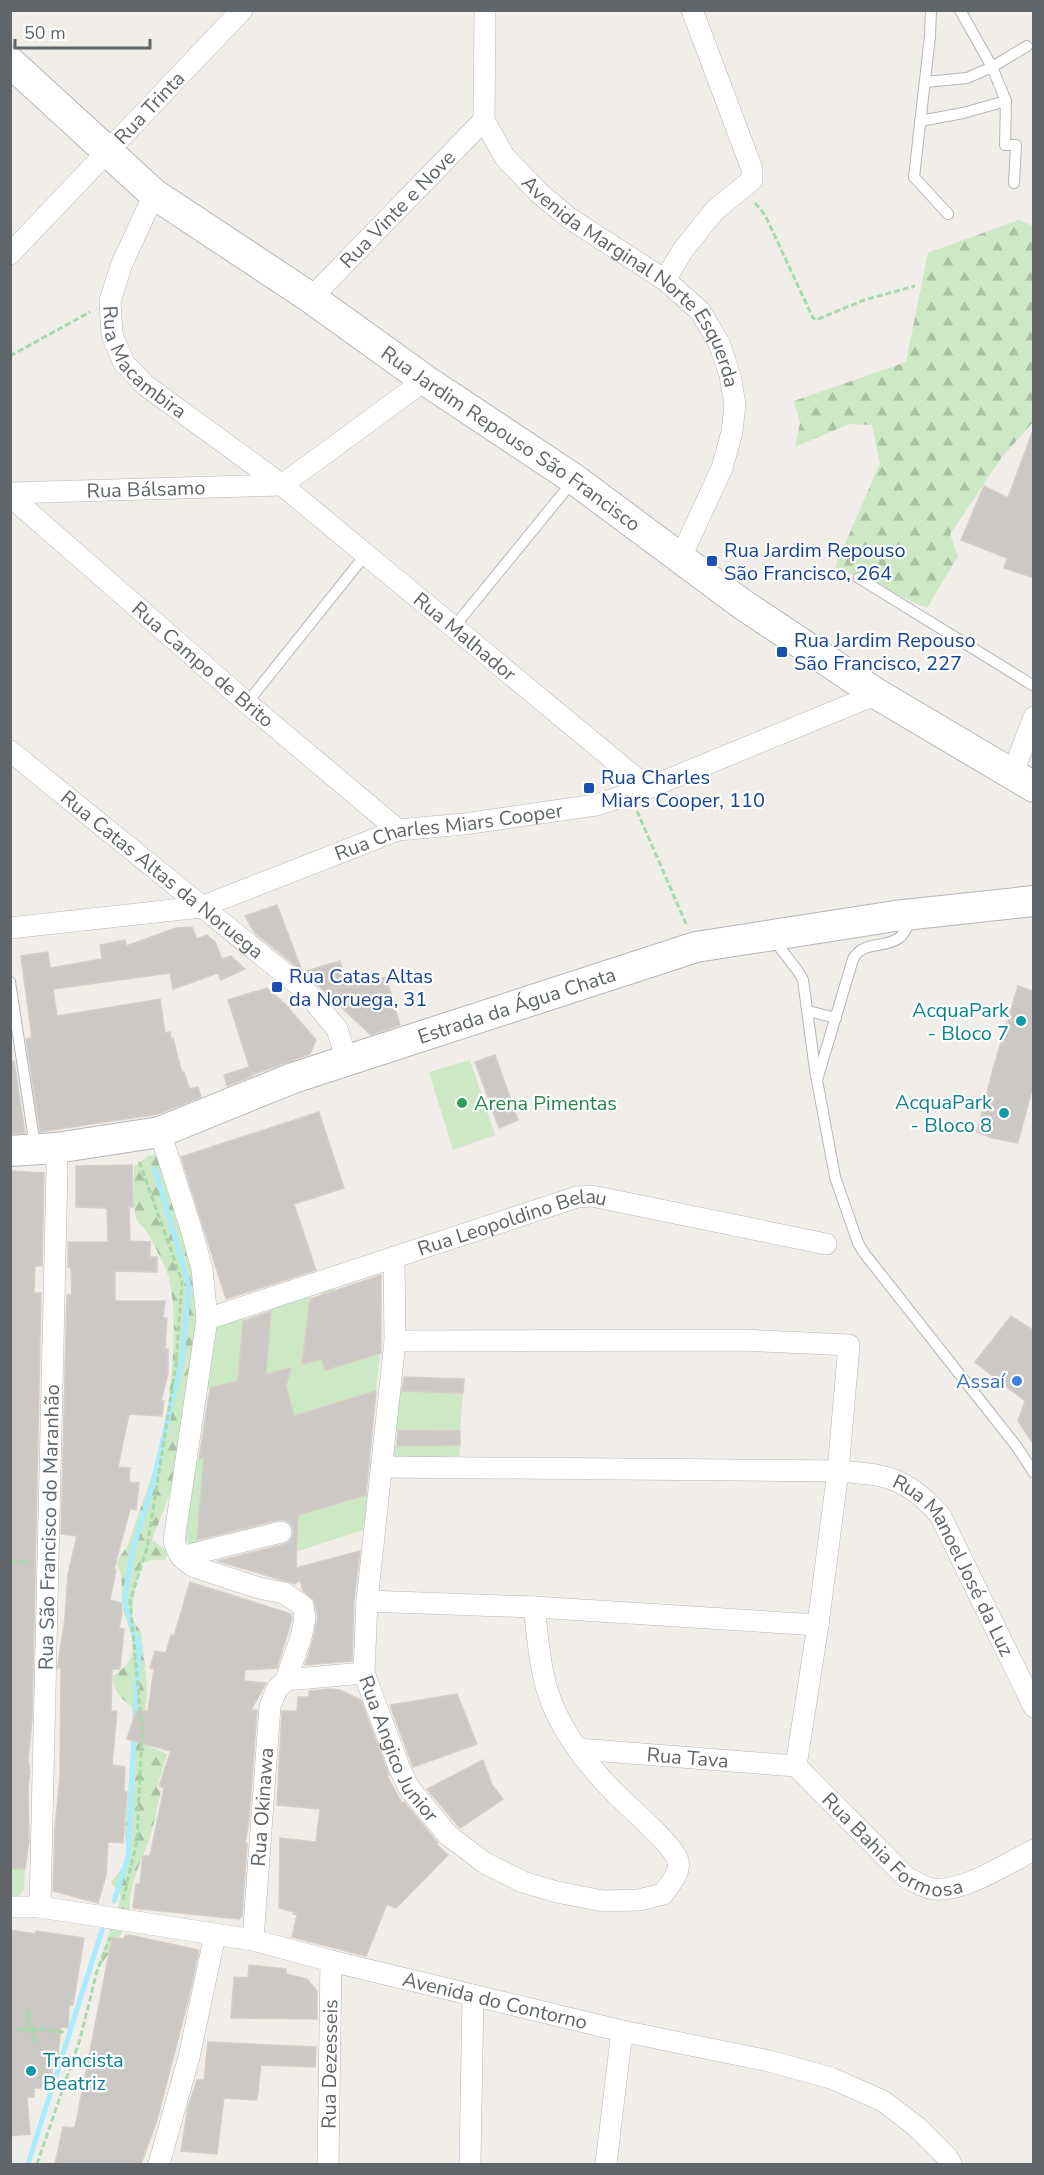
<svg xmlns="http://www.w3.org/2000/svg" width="1044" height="2175" font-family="'Nunito Sans',sans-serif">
<defs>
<pattern id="forest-firs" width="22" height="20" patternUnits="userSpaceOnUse" patternTransform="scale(1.5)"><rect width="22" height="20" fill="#cce8c4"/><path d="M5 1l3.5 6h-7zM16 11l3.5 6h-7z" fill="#a9c0a3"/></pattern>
</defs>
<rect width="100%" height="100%" fill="#f1ede8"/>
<!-- green -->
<g fill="#cce8c4">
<polygon points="470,1060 495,1135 453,1150 429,1072"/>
<polygon points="335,1289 331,1353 380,1353 376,1391 283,1419 284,1409 291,1405 288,1393 283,1395 266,1374 271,1307 310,1296 302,1363 317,1360 322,1292"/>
<polygon points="244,1315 238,1381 206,1389 213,1322"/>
<polygon points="394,1391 463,1393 460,1431 390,1429"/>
<polygon points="261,1442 263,1469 257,1531 242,1533 246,1474 202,1484 197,1545 188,1543 184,1534 194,1460"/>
<polygon points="460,1445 459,1456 391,1459 390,1446"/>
<polygon points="370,1493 363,1530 298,1551 298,1515"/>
<polygon points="11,1868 25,1869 24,1890 17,1897 11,1897"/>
</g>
<!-- forest -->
<g fill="url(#forest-firs)">
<polygon points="1019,220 1033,226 1033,422 1002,457 950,534 958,556 927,608 835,567 880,463 872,425 849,424 795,447 800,423 794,401 906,362 928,253"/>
<path d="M 158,1154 L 200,1292 L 182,1449 L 169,1496 L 152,1540 L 169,1552 L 165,1560 L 153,1560 L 143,1563 L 135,1586 L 132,1619 L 141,1632 L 146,1673 L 147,1696 L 145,1710 L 149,1727 L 149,1746 L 167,1754 L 157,1787 L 161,1791 C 157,1806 155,1822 150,1837 C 141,1862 125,1892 131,1919 L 97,1971 L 121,1897 L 111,1882 L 129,1859 L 131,1850 L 125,1842 L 125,1832 L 133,1730 L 132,1707 C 121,1698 113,1692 113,1676 C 148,1654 127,1633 122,1601 C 120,1586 125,1579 117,1565 L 119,1558 L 128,1545 L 155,1466 L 161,1457 C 168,1401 181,1333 169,1278 C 166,1268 153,1242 147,1232 C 144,1227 138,1224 136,1218 C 132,1203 134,1183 134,1167 L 148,1156 Z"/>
</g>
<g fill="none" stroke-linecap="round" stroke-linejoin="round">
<!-- stream -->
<g stroke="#a9ebff" stroke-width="5">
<polyline points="135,1719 139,1647 124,1602 132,1552 152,1487 182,1359 189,1286 155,1169"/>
<polyline points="114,1901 128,1857 134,1734"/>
<polyline points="28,2164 102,1930"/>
</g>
</g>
<!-- building -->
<g fill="#ccc8c5" stroke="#d6cdc6" stroke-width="1.5">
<polygon points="1032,433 1034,433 1034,578 1004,568 1007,558 961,540 984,486 1008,498"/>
<polygon points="277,905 302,971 254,932 245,916"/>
<polygon points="192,927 197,939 207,935 215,942 222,959 231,956 245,969 221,980 218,973 173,989 170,973 53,989 57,1016 160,999 165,1033 170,1032 171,1039 173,1038 182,1073 184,1072 188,1085 190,1089 198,1087 201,1097 158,1114 40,1132 26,1039 32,1038 21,956 48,952 50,968 102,959 100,945 125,940 126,946 176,928"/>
<polygon points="340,961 348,987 386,977 400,1025 371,1035 306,974 306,971"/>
<polygon points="1018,986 1033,991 1034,995 1034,1092 1031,1093 1018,1143 992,1138 977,1132 993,1069"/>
<polygon points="267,988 285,1004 316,1040 310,1054 252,1075 228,1000"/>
<polygon points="495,1055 518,1120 499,1128 475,1062"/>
<polygon points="10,1061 14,1061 25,1133 10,1134"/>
<polygon points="249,1067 252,1076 227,1086 224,1075"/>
<polygon points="319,1112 344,1188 294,1204 316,1270 226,1299 181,1157"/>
<polygon points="132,1165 133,1207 129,1207 130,1241 150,1242 150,1257 157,1257 157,1272 115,1271 115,1301 165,1301 163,1318 167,1318 165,1349 168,1349 168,1373 161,1401 164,1401 162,1416 129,1414 118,1467 130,1468 129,1482 139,1483 136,1510 130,1509 114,1569 116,1570 110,1600 121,1603 122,1613 119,1628 124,1629 120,1669 112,1669 111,1711 117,1711 112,1765 125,1767 124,1792 127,1792 123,1843 108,1842 106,1875 98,1903 53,1891 55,1828 60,1777 61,1668 58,1668 58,1665 65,1617 68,1574 77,1536 61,1534 67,1295 72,1295 71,1267 68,1267 68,1242 108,1242 107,1208 76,1207 76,1166"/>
<polygon points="10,1171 44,1173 42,1266 35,1266 34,1293 41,1293 32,1720 28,1760 30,1772 28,1787 29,1841 25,1869 10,1868"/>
<polygon points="381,1275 381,1353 325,1370 322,1359 302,1364 310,1299"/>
<polygon points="271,1311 266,1374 291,1368 286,1386 294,1416 376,1391 366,1495 298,1515 296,1568 360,1551 354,1600 352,1661 305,1665 313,1640 318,1617 314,1600 303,1591 300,1580 295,1584 292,1583 218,1561 285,1544 290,1541 293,1535 293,1528 290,1523 284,1520 278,1520 197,1540 204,1457 199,1459 210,1388 238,1381 243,1321"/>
<polygon points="1011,1316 1034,1331 1034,1445 1018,1421 1025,1401 975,1362"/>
<polygon points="404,1377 464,1379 463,1393 402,1391"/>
<polygon points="398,1430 460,1431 460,1445 397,1446"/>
<polygon points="190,1582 291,1614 292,1619 277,1668 245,1670 244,1681 266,1683 251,1710 257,1710 249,1820 245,1843 247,1843 242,1916 239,1919 133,1908 136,1884 140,1884 143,1856 150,1856 164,1788 159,1786 171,1751 127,1739 136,1711 148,1711 154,1669 150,1668 155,1651 166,1653 171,1635 174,1636"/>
<polygon points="330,1689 340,1690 361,1700 389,1775 387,1776 402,1803 404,1802 438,1843 436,1844 448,1855 396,1908 387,1904 366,1956 292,1937 297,1915 293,1914 294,1912 279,1908 280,1838 316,1842 320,1809 277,1805 282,1711 297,1711 298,1697 309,1697 309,1691"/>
<polygon points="457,1694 477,1744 413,1767 390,1705"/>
<polygon points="483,1760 492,1785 503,1799 460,1828 427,1789"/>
<polygon points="10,1930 36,1934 36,1931 84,1938 73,2005 69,2005 68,2028 61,2027 58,2056 54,2055 51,2080 43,2079 42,2088 34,2088 34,2097 27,2097 30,2134 10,2136"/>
<polygon points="129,1935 199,1950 189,1997 157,2120 141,2164 55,2164 63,2127 75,2128 112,1938 124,1939 125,1936"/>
<polygon points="249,1965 286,1969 286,1974 307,1979 317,1991 317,2019 231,2018 234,1977 248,1978"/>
<polygon points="208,2042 316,2047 315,2067 261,2065 257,2100 224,2098 217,2154 181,2151 188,2107 197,2080 204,2080"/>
</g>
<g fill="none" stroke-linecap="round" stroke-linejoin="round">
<!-- lane casing -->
<g stroke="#b3b7ba" stroke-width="12">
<g id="lane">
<polyline points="931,10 930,36 914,177 948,214"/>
<polyline points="960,10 992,67 1006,101 1005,145 1016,145 1014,183"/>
<polyline points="925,82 967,78 992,67 1027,46"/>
<polyline points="920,121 963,113 1006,101"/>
<polyline points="859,578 1034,686"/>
<polyline points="454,627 573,481"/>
<polyline points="247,703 366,554"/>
<path d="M 911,917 C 908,924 906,933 899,938 C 884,949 864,940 853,959 L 817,1080 L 835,1177 L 858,1243 L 864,1253 L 1017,1447 L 1034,1473"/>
<path d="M 774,938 C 782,954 796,965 803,980 L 816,1077"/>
<polyline points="10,982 35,1146"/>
<polyline points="808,1011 836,1018"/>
</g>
</g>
<!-- street casing -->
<g stroke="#b3b7ba" stroke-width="22">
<g id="street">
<path id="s1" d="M 485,10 L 484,120 L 504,156 L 538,192 L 569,218 L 665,280 L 700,311 L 719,343 L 730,375 L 735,404 L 732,432 L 722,468 L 680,559"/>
<path id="s2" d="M 154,194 L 121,266 L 110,301 L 112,335 L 124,363 L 145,385 L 282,485 L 648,788"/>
<path id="s3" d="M 10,254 L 242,10"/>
<polyline points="665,280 683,250 715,210 752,180 752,169 692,10"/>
<path id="s4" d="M 311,298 L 484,120"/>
<polyline points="282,485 425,380"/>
<path id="s5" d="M 10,493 L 282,485"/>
<path id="s6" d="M 10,496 L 247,703 L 398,830"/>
<path id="s7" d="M 10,751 L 305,990 L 337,1029 L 347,1061"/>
<polyline points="1012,775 1034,717"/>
<path id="s8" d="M 10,928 L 201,907 L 398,830 L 464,824 L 596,805 L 648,788 L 877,694"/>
<path d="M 160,1132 L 192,1232 L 202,1269 L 207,1319 L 174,1541 C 178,1554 183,1561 195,1567 L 259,1588 L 284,1593 L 303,1606 L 305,1619 L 301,1637 L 286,1680 L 277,1689 L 270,1706 L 253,1940"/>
<path id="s9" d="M 394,1257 L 395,1341 L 367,1601 L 364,1673 L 399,1767 L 409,1788 L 448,1835 L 485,1863 L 523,1882 L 557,1892 L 603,1901 L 639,1900 L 663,1894 C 670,1884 683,1871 677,1858 C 669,1841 632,1810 617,1795 C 592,1770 567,1739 553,1706 C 540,1676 538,1639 534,1607"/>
<path id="s10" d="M 207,1319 L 577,1197 L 592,1196 L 826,1244"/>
<polyline points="395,1341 741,1340 849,1345 838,1471 818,1625 796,1766"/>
<path id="s11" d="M 381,1467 L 838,1471 C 887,1475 906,1477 940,1515 L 1034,1707"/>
<polyline points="181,1557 281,1532"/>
<polyline points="367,1601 534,1607 818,1625"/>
<polyline points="286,1680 364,1673"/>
<path id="s12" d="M 578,1749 L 796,1766"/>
<path id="s13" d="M 796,1766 L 907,1878 C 914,1881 922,1886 929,1888 C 959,1896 1007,1863 1034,1850"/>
<path id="s14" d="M 10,1907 L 40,1907 L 253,1940 L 331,1961 L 622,2031 L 769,2061 L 831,2078 L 883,2101 L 917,2127 L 947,2157 L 951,2164"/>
<path id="s15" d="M 40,1907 L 57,1169 L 56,1148"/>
<polyline points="159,2164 189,2057 215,1935"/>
<path id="s16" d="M 328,2164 L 331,1961"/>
<polyline points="470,2164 473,1995"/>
<polyline points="606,2164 622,2031"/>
</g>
</g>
<!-- secondary casing -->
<g stroke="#b2b6ba" stroke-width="32">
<g id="secondary">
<path id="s17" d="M 10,62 L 154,194 L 311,298 L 425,380 L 574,479 L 742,604 L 877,694 L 1034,787"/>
<path id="s18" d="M 10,1151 L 56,1148 L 160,1132 L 293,1078 L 696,947 L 895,916 L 1034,901"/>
</g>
</g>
<!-- path -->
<g stroke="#a7daaa" stroke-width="3" stroke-dasharray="6 3" stroke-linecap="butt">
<polyline points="755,203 765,215 813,318 816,320 864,300 915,286"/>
<polyline points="10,356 90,312"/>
<polyline points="637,811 687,926"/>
<polyline points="10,1562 30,1562"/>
<polyline points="123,1900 137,1841 142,1730 130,1601 147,1548 176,1365 182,1281 139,1161"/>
<polyline points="34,2042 35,2031 17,2029 28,2030 29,2010 28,2028 64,2032"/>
<polyline points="37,2164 80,2039 97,1971 110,1937"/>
</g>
<!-- lane -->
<use href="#lane" stroke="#fff" stroke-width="10"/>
<!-- street -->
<use href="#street" stroke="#fff" stroke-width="21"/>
<!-- secondary -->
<use href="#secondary" stroke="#fff" stroke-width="30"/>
</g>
<!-- markers -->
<g fill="#1a4fb4" stroke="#fff" stroke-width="2">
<rect x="706" y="555" width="12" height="12" rx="3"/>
<rect x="776" y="646" width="12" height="12" rx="3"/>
<rect x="583" y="782" width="12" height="12" rx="3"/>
<rect x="271" y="981" width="12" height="12" rx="3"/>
</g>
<g fill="#0f9aa8" stroke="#fff" stroke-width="2">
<circle cx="1021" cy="1021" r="6"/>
<circle cx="1004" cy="1113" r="6"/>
<circle cx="31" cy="2071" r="6"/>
</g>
<circle fill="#2e9e5b" stroke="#fff" stroke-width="2" cx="462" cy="1103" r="6"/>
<circle fill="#3f7fe0" stroke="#fff" stroke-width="2" cx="1017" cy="1381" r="6"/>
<g text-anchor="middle" stroke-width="4.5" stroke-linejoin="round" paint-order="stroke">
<!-- street labels -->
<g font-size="20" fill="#5f6568" stroke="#fff">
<text dy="7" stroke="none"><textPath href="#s3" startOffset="202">Rua Trinta</textPath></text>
<text dy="7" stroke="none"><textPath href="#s4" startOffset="124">Rua Vinte e Nove</textPath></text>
<text dy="7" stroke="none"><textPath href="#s1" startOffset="334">Avenida Marginal Norte Esquerda</textPath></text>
<text dy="7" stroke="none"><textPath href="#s2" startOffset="190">Rua Macambira</textPath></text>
<text dy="7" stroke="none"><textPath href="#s17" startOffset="628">Rua Jardim Repouso São Francisco</textPath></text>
<text dy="7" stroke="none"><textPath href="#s5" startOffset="136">Rua Bálsamo</textPath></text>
<text dy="7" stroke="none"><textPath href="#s2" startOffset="618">Rua Malhador</textPath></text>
<text dy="7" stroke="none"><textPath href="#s6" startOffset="256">Rua Campo de Brito</textPath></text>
<text dy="7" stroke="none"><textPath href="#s8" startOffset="453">Rua Charles Miars Cooper</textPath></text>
<text dy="7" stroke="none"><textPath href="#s7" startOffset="196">Rua Catas Altas da Noruega</textPath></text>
<text dy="7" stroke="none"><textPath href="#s18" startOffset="530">Estrada da Água Chata</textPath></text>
<text dy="7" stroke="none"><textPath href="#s10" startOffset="321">Rua Leopoldino Belau</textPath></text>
<text dy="7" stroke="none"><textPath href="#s15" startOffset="380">Rua São Francisco do Maranhão</textPath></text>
<text dy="7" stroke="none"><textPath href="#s11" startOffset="621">Rua Manoel José da Luz</textPath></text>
<text dy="7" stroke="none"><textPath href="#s9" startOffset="501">Rua Angico Junior</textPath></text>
<text dy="7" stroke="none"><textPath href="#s12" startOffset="110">Rua Tava</textPath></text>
<text transform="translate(262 1807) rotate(-86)" y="7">Rua Okinawa</text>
<text dy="7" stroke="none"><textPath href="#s13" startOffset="129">Rua Bahia Formosa</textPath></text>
<text dy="7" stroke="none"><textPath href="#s14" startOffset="495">Avenida do Contorno</textPath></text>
<text dy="7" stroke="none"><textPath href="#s16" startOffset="100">Rua Dezesseis</textPath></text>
</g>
<!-- transit labels -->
<g font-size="20" fill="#164399" stroke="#fff" text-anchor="start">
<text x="724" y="557">Rua Jardim Repouso<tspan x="724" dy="23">São Francisco, 264</tspan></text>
<text x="794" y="647">Rua Jardim Repouso<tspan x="794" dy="23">São Francisco, 227</tspan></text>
<text x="601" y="784">Rua Charles<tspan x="601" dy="23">Miars Cooper, 110</tspan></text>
<text x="289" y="983">Rua Catas Altas<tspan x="289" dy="23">da Noruega, 31</tspan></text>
</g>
<!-- culture labels -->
<g font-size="20" fill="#0d838f" stroke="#fff" text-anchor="end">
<text x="1009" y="1017">AcquaPark<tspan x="1009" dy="23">- Bloco 7</tspan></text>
<text x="992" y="1109">AcquaPark<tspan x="992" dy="23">- Bloco 8</tspan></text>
<text x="43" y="2067" text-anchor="start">Trancista<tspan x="43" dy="23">Beatriz</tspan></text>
</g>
<!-- leisure labels -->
<g font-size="20" fill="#27864d" stroke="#fff" text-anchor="start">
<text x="474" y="1110">Arena Pimentas</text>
</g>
<!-- shop labels -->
<g font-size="20" fill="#366cbe" stroke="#fff" text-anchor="end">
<text x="1005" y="1388">Assaí</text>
</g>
</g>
<!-- border -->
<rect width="1044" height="2175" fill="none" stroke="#5f6568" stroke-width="24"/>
<!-- scale -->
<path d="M15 39v9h135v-9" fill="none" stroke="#5f6568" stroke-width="3"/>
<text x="24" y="39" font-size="18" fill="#5f6568" stroke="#ffffff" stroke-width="4.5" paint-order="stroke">50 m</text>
</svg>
